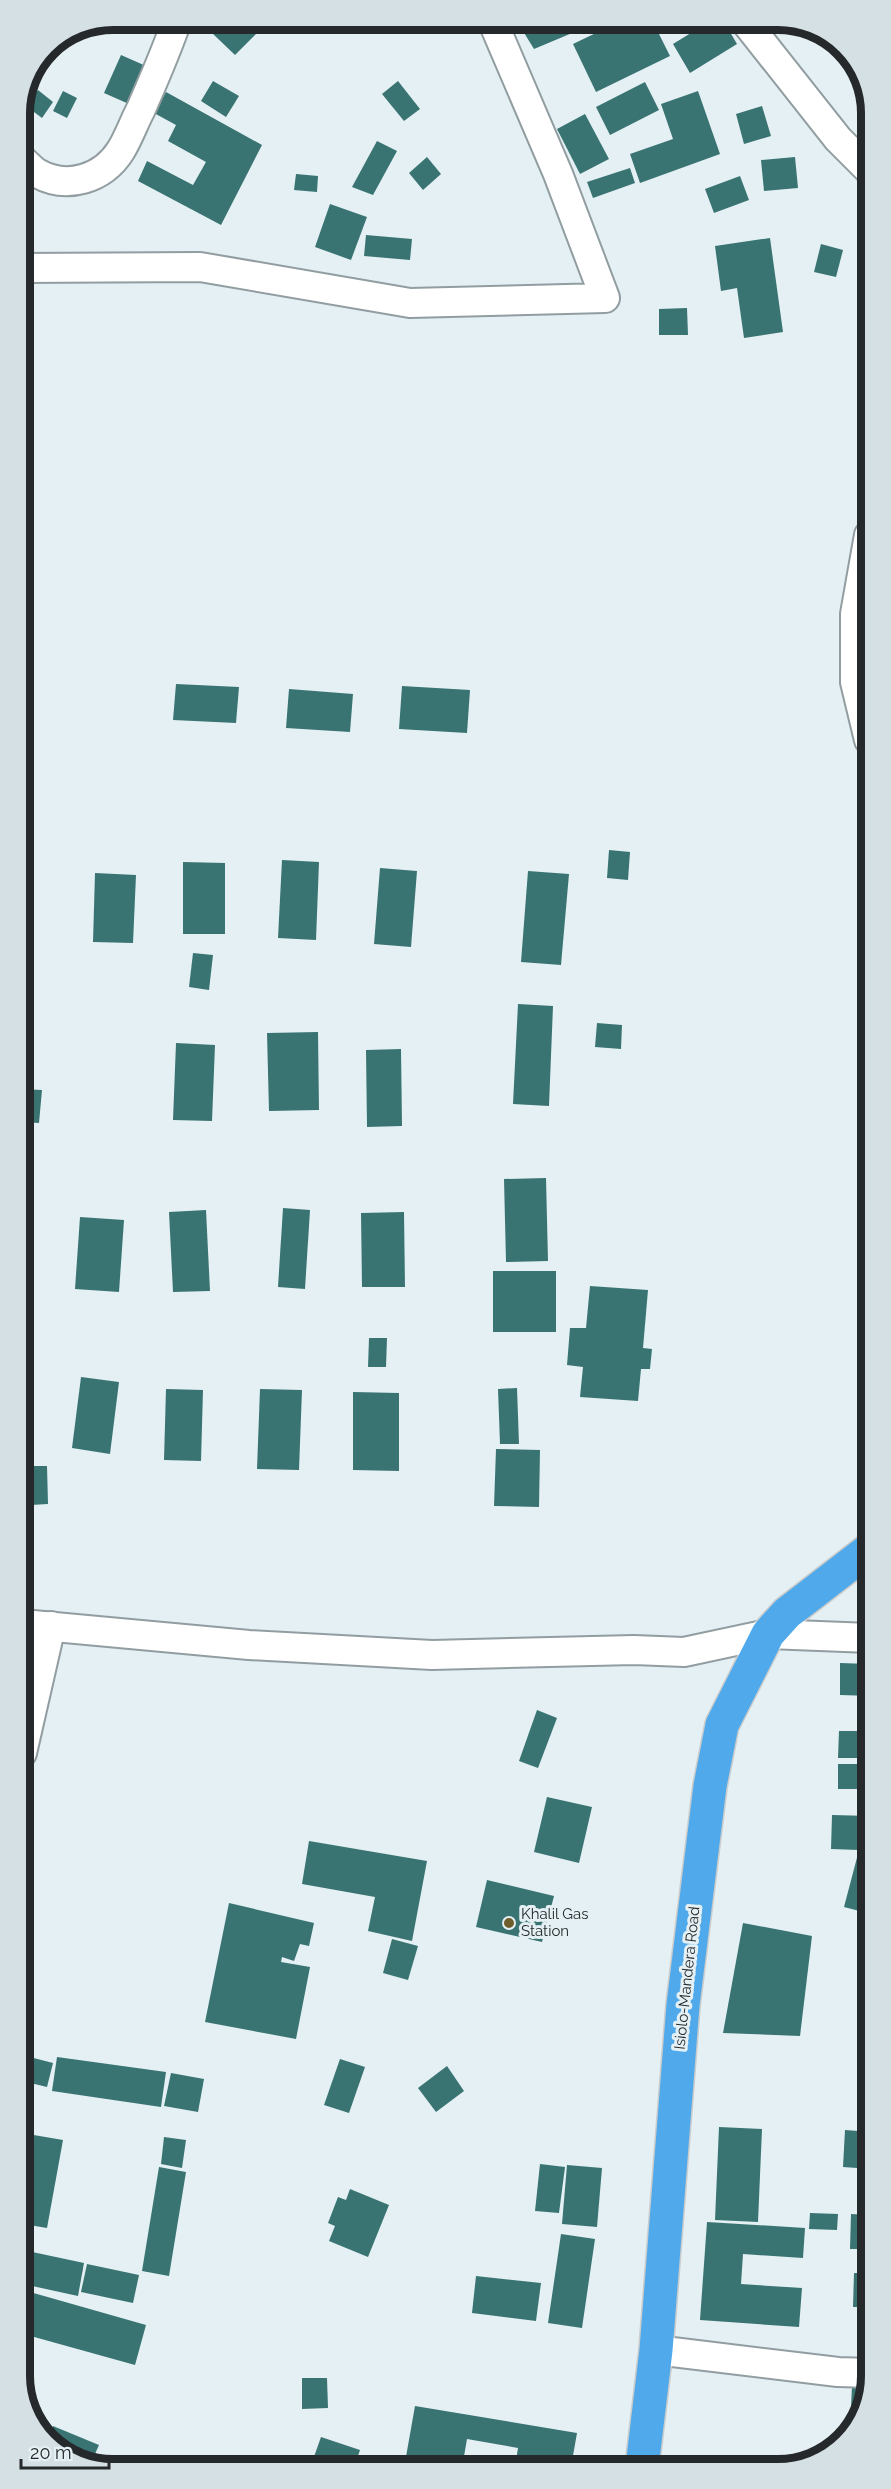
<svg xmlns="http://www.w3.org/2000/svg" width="891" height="2489" font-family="Raleway,sans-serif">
<rect width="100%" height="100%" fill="#e4f0f4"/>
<!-- building -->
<g fill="#397472">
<polygon points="225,20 249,20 260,30 235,55 212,33"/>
<polygon points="524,20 594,20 596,23 534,49 518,23"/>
<polygon points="623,20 652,20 670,56 596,92 573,44"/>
<polygon points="712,20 723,20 737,44 690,73 673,44"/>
<polygon points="121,55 146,66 129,104 104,93"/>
<polygon points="213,81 239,96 226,117 201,101"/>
<polygon points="398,81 420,109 404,121 382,94"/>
<polygon points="645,82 659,110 610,135 596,107"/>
<polygon points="38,90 53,102 42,118 26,106"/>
<polygon points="63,91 77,98 67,118 53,111"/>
<polygon points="698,91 720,154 640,183 630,154 673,139 661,104"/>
<polygon points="166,92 262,145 221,225 138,181 147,161 193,185 206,162 168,141 176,125 154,113"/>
<polygon points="762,106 771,136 744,144 736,114"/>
<polygon points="585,114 609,159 580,174 557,129"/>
<polygon points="377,141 397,151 373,195 352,187"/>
<polygon points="427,157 441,174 423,190 409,173"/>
<polygon points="795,157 798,188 764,191 761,160"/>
<polygon points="630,168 635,183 593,198 587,182"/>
<polygon points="296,174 318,176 317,192 294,190"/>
<polygon points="740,176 749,200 714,213 705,189"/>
<polygon points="330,204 367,217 351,260 315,247"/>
<polygon points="366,235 412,239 410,260 364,256"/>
<polygon points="770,238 783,332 744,338 737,288 721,291 715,246"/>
<polygon points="821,244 843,250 836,277 814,272"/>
<polygon points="687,308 688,335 659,335 659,309"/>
<polygon points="176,684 239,687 236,723 173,720"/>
<polygon points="402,686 470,690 467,733 399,729"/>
<polygon points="289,689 353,694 350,732 286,728"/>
<polygon points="609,850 630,852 628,880 607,878"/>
<polygon points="282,860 319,862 316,940 278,938"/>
<polygon points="183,862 225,863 225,934 183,934"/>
<polygon points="380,868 417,871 411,947 374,944"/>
<polygon points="528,871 569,874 561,965 521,962"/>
<polygon points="95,873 136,875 133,943 93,942"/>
<polygon points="193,953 213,955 209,990 189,987"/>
<polygon points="518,1004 553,1006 549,1106 513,1104"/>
<polygon points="597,1023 622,1025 621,1049 595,1047"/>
<polygon points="318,1032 319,1110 269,1111 267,1033"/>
<polygon points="176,1043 215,1045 212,1121 173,1120"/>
<polygon points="401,1049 402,1126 367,1127 366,1050"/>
<polygon points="21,1089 42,1090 39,1123 21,1122"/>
<polygon points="546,1178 548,1261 506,1262 504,1179"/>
<polygon points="283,1208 310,1210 305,1289 278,1287"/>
<polygon points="206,1210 210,1291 173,1292 169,1212"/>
<polygon points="404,1212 405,1287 362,1287 361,1213"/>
<polygon points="80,1217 124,1220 119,1292 75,1289"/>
<rect x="493" y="1271" width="63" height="61"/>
<polygon points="590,1286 648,1290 643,1348 652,1349 650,1369 641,1369 638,1401 580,1397 583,1367 567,1365 570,1328 586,1328"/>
<polygon points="369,1338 387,1338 386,1367 368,1367"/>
<polygon points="81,1377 119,1382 110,1454 72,1448"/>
<polygon points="517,1388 519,1444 500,1444 498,1389"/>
<polygon points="166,1389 203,1390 201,1461 164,1460"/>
<polygon points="260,1389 302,1390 299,1470 257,1469"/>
<polygon points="353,1392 399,1393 399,1471 353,1470"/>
<polygon points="496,1449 540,1450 539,1507 494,1506"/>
<polygon points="31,1466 47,1466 48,1504 31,1505"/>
<polygon points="840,1663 870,1664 871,1696 840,1695"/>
<polygon points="537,1710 557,1718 538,1768 519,1761"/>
<polygon points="839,1731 871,1731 871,1758 838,1758"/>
<rect x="838" y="1764" width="33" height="25"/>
<polygon points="547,1797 592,1807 579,1863 534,1852"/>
<polygon points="832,1815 871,1816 871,1899 867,1913 844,1907 859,1850 831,1849"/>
<polygon points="309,1841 427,1861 412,1941 368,1931 375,1897 302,1884"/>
<polygon points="487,1880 554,1896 542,1942 476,1927"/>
<polygon points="229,1903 314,1923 309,1946 300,1944 294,1961 282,1957 281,1962 310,1967 296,2039 205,2022"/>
<polygon points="743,1923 812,1936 800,2036 723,2033"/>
<polygon points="392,1939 418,1946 408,1980 383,1973"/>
<polygon points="22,2055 53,2063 47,2087 22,2081"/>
<polygon points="57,2057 166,2072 161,2107 52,2091"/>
<polygon points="340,2059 365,2067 349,2113 324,2105"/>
<polygon points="447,2066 464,2091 436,2112 418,2088"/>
<polygon points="171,2073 204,2079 198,2112 164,2106"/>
<polygon points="719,2127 762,2129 758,2222 715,2220"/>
<polygon points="845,2130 871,2132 871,2169 843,2167"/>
<polygon points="22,2133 63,2140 47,2228 23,2224"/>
<polygon points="164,2137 186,2140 182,2168 161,2164"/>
<polygon points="540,2164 565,2167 559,2213 535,2211"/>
<polygon points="567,2165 602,2168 597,2227 562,2224"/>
<polygon points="159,2167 186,2172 169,2276 142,2271"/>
<polygon points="350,2189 389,2205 368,2257 329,2241 335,2226 328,2223 338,2197 346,2200"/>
<polygon points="810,2213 838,2214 837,2230 809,2229"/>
<polygon points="851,2214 871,2215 871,2249 850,2249"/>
<polygon points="707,2222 805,2228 803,2258 743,2254 741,2284 802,2288 799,2327 700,2320"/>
<polygon points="561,2234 595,2239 582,2328 548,2323"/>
<polygon points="23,2250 84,2263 78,2296 23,2284"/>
<polygon points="87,2264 139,2275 133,2303 81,2292"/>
<polygon points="854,2273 871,2273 871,2307 853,2307"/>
<polygon points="476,2276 541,2283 536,2321 472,2313"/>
<polygon points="23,2290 146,2325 135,2365 27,2335 23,2347"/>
<polygon points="302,2378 327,2378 328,2408 302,2409"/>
<polygon points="852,2386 868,2386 854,2429 850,2429"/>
<polygon points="415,2406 577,2433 571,2467 515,2467 518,2448 467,2439 462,2468 404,2468"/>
<polygon points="53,2426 99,2445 91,2463 56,2450 48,2438"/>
<polygon points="321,2437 360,2450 354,2468 310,2468"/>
<polygon points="740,2457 784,2465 784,2466 739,2466"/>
</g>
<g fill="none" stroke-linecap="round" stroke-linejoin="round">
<!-- street casing -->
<g stroke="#919da0" stroke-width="32">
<g id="street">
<polyline points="744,20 838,139 868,169"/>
<path d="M 20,158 C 25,162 31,169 37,173 C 67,190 103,179 121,150 C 129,137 134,122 141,109 C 154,79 167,50 177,20"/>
<polyline points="20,268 200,267 410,303 605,298 558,174 492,20"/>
<polyline points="869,535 855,614 855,682 869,740"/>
<polyline points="22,1624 249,1645 432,1655 634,1650 684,1652 768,1634 870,1638"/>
<polyline points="22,1753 51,1626"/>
<polyline points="656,2350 838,2372 871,2373"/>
</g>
</g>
<!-- highway casing -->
<g stroke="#cbcccc" stroke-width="36">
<polyline id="highway" points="642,2467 656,2350 683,2005 710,1786 722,1725 768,1634 787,1613 870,1549"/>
</g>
<!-- street -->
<use href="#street" stroke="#fff" stroke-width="28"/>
<!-- highway -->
<use href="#highway" stroke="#4fa9ea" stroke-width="33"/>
</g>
<!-- markers -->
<circle fill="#6e5e2b" stroke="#e4f0f4" stroke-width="2" cx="509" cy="1923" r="6"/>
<g text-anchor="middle" stroke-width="6" stroke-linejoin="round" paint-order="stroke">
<!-- poi labels -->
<g font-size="15" fill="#25292b" stroke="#e4f0f4" text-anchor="start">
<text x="521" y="1919">Khalil Gas<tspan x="521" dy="17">Station</tspan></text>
</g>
<!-- street labels -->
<g font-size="15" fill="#25292b" stroke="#e4f0f4">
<text transform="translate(687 1978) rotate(-84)" y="5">Isiolo-Mandera Road</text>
</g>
</g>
<!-- crop -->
<path d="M0 0H891V2489H0ZM113 30H778A83 83 0 0 1 861 113V2376A83 83 0 0 1 778 2459H113A83 83 0 0 1 30 2376V113A83 83 0 0 1 113 30Z" fill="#d5e0e4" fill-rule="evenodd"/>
<path fill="none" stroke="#25292b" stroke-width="8" d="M113 30H778A83 83 0 0 1 861 113V2376A83 83 0 0 1 778 2459H113A83 83 0 0 1 30 2376V113A83 83 0 0 1 113 30Z"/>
<!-- scale -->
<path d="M21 2459v9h88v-9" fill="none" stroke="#25292b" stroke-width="3"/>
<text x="30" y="2459" font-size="18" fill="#25292b" stroke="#e4f0f4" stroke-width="4.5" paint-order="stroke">20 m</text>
</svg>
